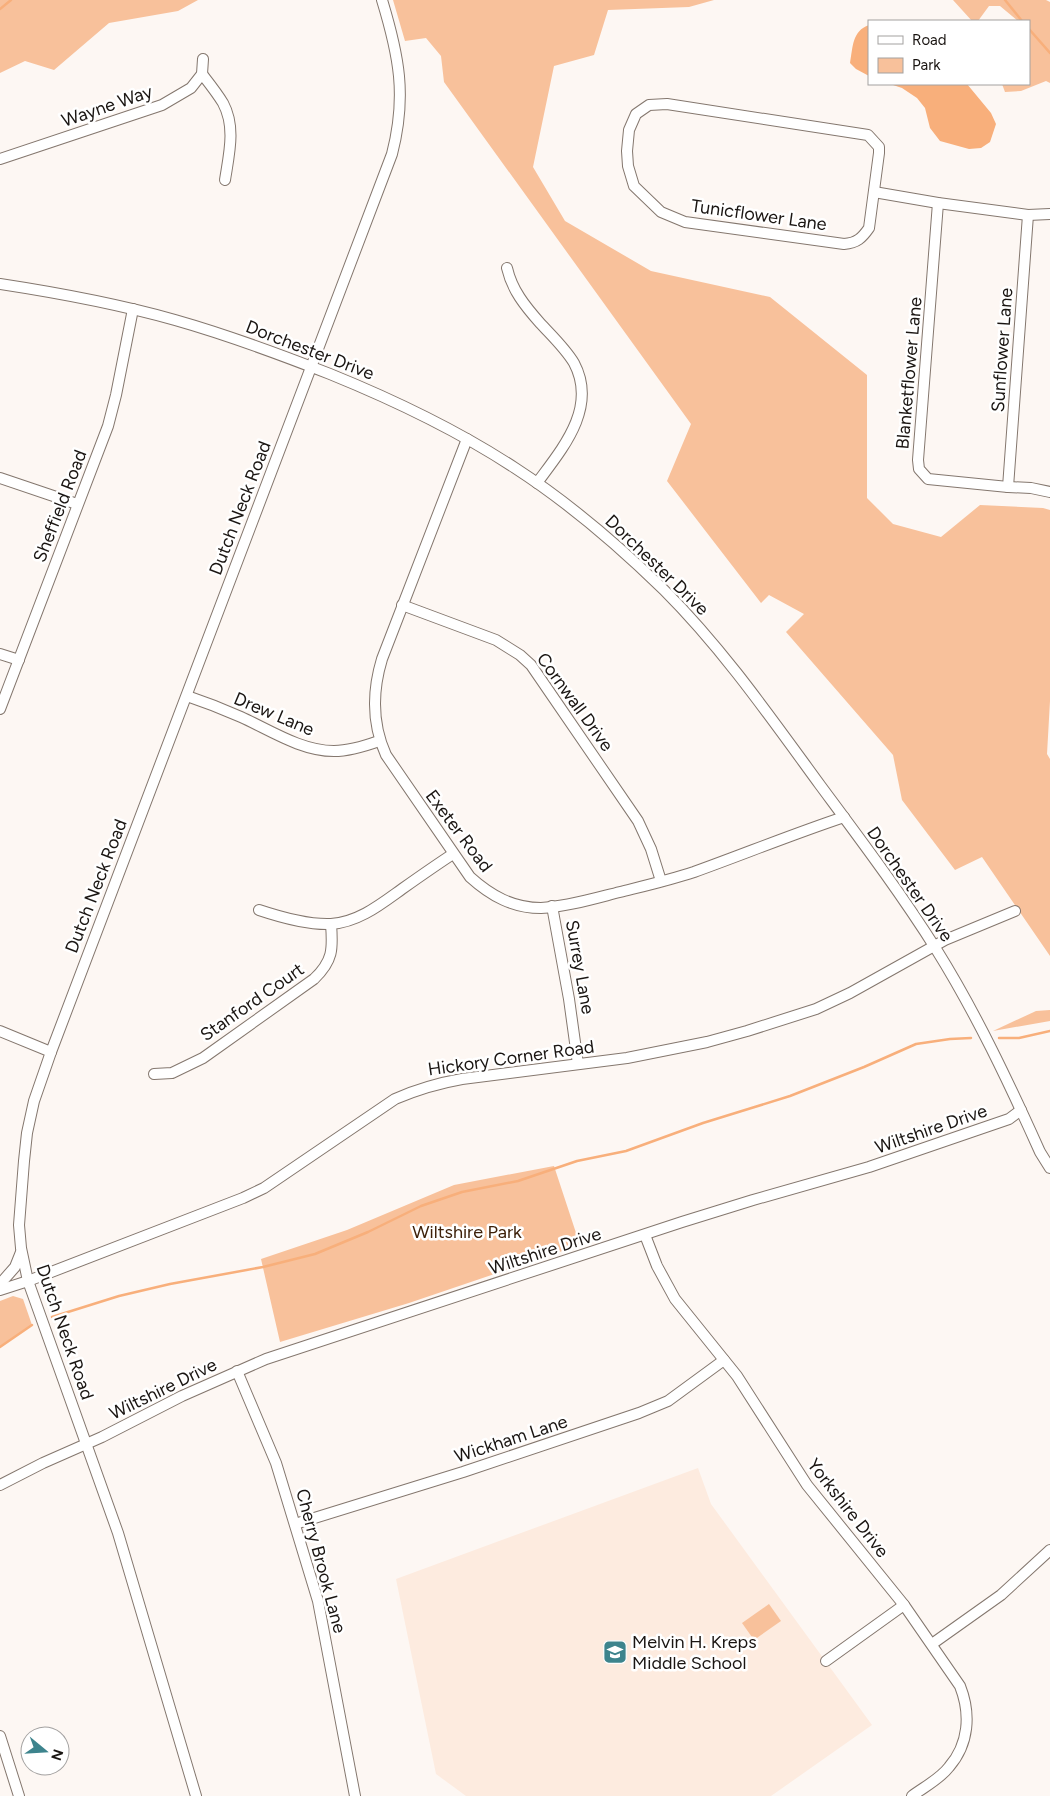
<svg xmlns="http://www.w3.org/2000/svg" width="1050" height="1796" font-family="Figtree,sans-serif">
<rect width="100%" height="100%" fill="#fdf7f3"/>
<!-- built -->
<polygon fill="#fdebdf" points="698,1468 711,1504 872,1725 771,1796 466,1796 436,1774 396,1579"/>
<!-- green -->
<g fill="#f8c19b">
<polygon points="0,0 198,0 178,11 109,23 54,70 25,61 0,73"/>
<polygon points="393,0 714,0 689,7 608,10 594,55 554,66 533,167 565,221 651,271 770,297 867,375 867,498 893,524 941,537 980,505 1043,508 1050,510 1050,701 1047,754 1050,759 1050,956 982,857 955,870 902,800 893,755 786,632 804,614 769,595 761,603 667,481 691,424 444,82 441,56 426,38 405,41"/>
<polygon points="953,0 1046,0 1050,2 1050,83 1046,81 1021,91 1005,92 1002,84 1029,84 1029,21 1018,21 1000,6 989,6 978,21 972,21"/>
<polygon points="1050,1010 1050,1021 993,1031 1036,1011"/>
<polygon points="554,1166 580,1245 409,1303 280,1342 261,1259 347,1230 454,1185"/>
<polygon points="13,1296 23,1299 32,1325 0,1347 0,1301"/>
<polygon points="769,1604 781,1621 754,1640 742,1623"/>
</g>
<!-- water -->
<g fill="#f8af7b">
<path d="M 869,25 L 869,76 L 856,69 L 850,63 C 853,47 852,31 869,25 Z"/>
<polygon points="890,84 967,84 991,113 996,124 990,142 981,148 969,149 940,141 930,128 925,108 917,98 902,88"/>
</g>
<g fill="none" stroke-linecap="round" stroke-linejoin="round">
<!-- stream -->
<g stroke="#f8af7b" stroke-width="2.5">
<polyline points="1005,0 1022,21"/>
<polyline points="0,9 11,0"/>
<polyline points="1029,29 1050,53"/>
<polyline points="999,1038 1019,1038 1050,1031"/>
<polyline points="52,1317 119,1296 170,1284 263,1267 315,1254 368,1232 421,1206 462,1192 518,1181 577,1161 626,1151 703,1123 790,1096 864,1067 916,1044 950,1039 971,1038"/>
<polyline points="0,1347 32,1325"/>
</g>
<!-- minor casing -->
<g stroke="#84776e" stroke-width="12">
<g id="minor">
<path d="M 202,74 C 209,83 217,93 223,103 C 236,127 229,154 225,180"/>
<path d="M 667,104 L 868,135 L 879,147 L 879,153 L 869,228 C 862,238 857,243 844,244 L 685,222 L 661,212 L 634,186 L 628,166 L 627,151 L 629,130 L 636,114 L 649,105 Z"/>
<polyline points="0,159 162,105 191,88 202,74 203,59"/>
<polyline points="874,192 938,203 1028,215 1050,214"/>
<polyline points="938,203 918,460 919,469 928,479 1008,487 1031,488 1050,492"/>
<path d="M 507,268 C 512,290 525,306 540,323 C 551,335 565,348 574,363 C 598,408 562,449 537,483"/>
<path d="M 0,284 C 59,293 118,304 175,320 C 228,335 279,354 330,374 C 394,400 457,430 515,468 C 569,503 618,545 664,590 C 723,649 771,718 820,785 C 860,839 900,892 936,949 C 976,1013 1009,1083 1040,1152 L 1050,1168"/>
<path d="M 467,439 L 382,659 C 372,692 372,724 386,755 L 470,877 C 491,896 513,908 541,908 C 566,907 596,898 620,892 C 644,886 670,880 694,872 C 744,854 793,834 844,817"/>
<polyline points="0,478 77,504"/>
<polyline points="1008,487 1028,215"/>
<polyline points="402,605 496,640 520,655 531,665 638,821 651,849 661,881"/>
<polyline points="0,654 19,660"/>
<path d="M 187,696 C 205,702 223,709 241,717 C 270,730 301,751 334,751 C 350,751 365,746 379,741"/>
<polyline points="0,709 108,426 116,395 133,309"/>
<polyline points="552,906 569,999 578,1064"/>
<path d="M 259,910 C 280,917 309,925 331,924 C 359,922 381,904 402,889 C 419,877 436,865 453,854"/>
<polyline points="0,1031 51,1052"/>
<path d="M 154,1074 L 172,1073 L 203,1058 L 314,979 C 333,961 333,949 331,924"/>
<path d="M 645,1235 L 657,1266 L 675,1299 L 737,1376 L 807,1485 L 904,1605 L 960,1686 C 971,1714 969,1744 949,1767 C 940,1779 924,1787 912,1796"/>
<polyline points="0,1284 15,1267 21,1252"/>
<path d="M 0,1290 L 28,1281 L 243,1198 L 264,1188 L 395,1099 C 418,1089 439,1083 462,1079 L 627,1058 L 707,1042 L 747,1031 L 816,1009 L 850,993 L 945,940 L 1015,911"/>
<polyline points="237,1371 276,1463 318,1601 355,1796"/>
<polyline points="0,1485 43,1463 102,1437 182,1396 266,1359 682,1222 753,1200 869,1167 1009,1119 1021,1110"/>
<polyline points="295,1524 463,1472 639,1413 668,1401 724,1360"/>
<polyline points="932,1644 1001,1595 1050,1550"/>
<polyline points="826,1661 904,1605"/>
<polyline points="0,1736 19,1796"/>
<path d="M 196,1796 L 118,1533 L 28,1281 L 21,1248 L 19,1225 L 24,1161 L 27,1133 L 34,1101 L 51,1052 L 392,154 C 407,96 399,56 382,0"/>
</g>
</g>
<!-- minor -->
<use href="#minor" stroke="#fff" stroke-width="10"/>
</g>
<!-- icons -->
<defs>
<g id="school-square" transform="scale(1.25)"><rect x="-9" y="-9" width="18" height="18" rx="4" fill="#3d848d" stroke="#fff"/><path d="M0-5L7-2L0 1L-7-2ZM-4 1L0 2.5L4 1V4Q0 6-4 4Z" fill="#fff"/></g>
</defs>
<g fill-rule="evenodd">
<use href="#school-square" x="615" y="1652"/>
</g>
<g text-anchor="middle" stroke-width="5" stroke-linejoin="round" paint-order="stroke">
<!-- street labels -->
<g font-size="18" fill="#1a1512" stroke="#fff">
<text transform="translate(107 106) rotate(-19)" y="6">Wayne Way</text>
<text transform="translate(759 215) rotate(8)" y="6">Tunicflower Lane</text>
<text transform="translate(310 350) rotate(21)" y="6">Dorchester Drive</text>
<text transform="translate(1002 350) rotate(-86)" y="6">Sunflower Lane</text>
<text transform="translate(909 373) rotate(-85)" y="6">Blanketflower Lane</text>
<text transform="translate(60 506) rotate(-69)" y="6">Sheffield Road</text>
<text transform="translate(240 508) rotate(-69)" y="6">Dutch Neck Road</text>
<text transform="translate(657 565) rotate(44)" y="6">Dorchester Drive</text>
<text transform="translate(575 702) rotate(54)" y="6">Cornwall Drive</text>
<text transform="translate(274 714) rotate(23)" y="6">Drew Lane</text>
<text transform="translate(459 831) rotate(53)" y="6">Exeter Road</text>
<text transform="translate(910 884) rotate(55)" y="6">Dorchester Drive</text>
<text transform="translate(96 886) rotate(-69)" y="6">Dutch Neck Road</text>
<text transform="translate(580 967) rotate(80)" y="6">Surrey Lane</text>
<text transform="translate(252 1002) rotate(-35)" y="6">Stanford Court</text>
<text transform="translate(511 1058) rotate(-8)" y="6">Hickory Corner Road</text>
<text transform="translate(931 1129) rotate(-19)" y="6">Wiltshire Drive</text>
<text transform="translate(545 1251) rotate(-18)" y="6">Wiltshire Drive</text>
<text transform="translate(65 1332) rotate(71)" y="6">Dutch Neck Road</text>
<text transform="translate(163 1389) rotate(-26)" y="6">Wiltshire Drive</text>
<text transform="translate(511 1439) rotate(-18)" y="6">Wickham Lane</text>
<text transform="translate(848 1508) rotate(52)" y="6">Yorkshire Drive</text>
<text transform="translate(321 1561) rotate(75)" y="6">Cherry Brook Lane</text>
</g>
<!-- park labels -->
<g font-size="18" fill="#3e210a" stroke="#fff">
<text x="467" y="1238">Wiltshire Park</text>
</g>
<!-- poi labels -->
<g font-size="18" fill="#1a1512" stroke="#fff" text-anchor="start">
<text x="632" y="1648">Melvin H. Kreps<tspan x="632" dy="21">Middle School</tspan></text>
</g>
</g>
<!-- legend -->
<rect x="868" y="20" width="162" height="65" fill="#ffffff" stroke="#a3a1a0"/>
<rect x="878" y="36" width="25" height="8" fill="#ffffff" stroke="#a3a1a0"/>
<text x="912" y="45" font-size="15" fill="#1a1512">Road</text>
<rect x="878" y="58" width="25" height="15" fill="#f8c19b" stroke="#a3a1a0"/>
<text x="912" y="70" font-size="15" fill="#1a1512">Park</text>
<!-- north arrow -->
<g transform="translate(45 1751) rotate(108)"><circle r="24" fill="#ffffff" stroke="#a3a1a0"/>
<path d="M0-4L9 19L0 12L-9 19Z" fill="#3d848d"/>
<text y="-8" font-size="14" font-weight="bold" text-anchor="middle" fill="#1a1512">N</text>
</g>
</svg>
